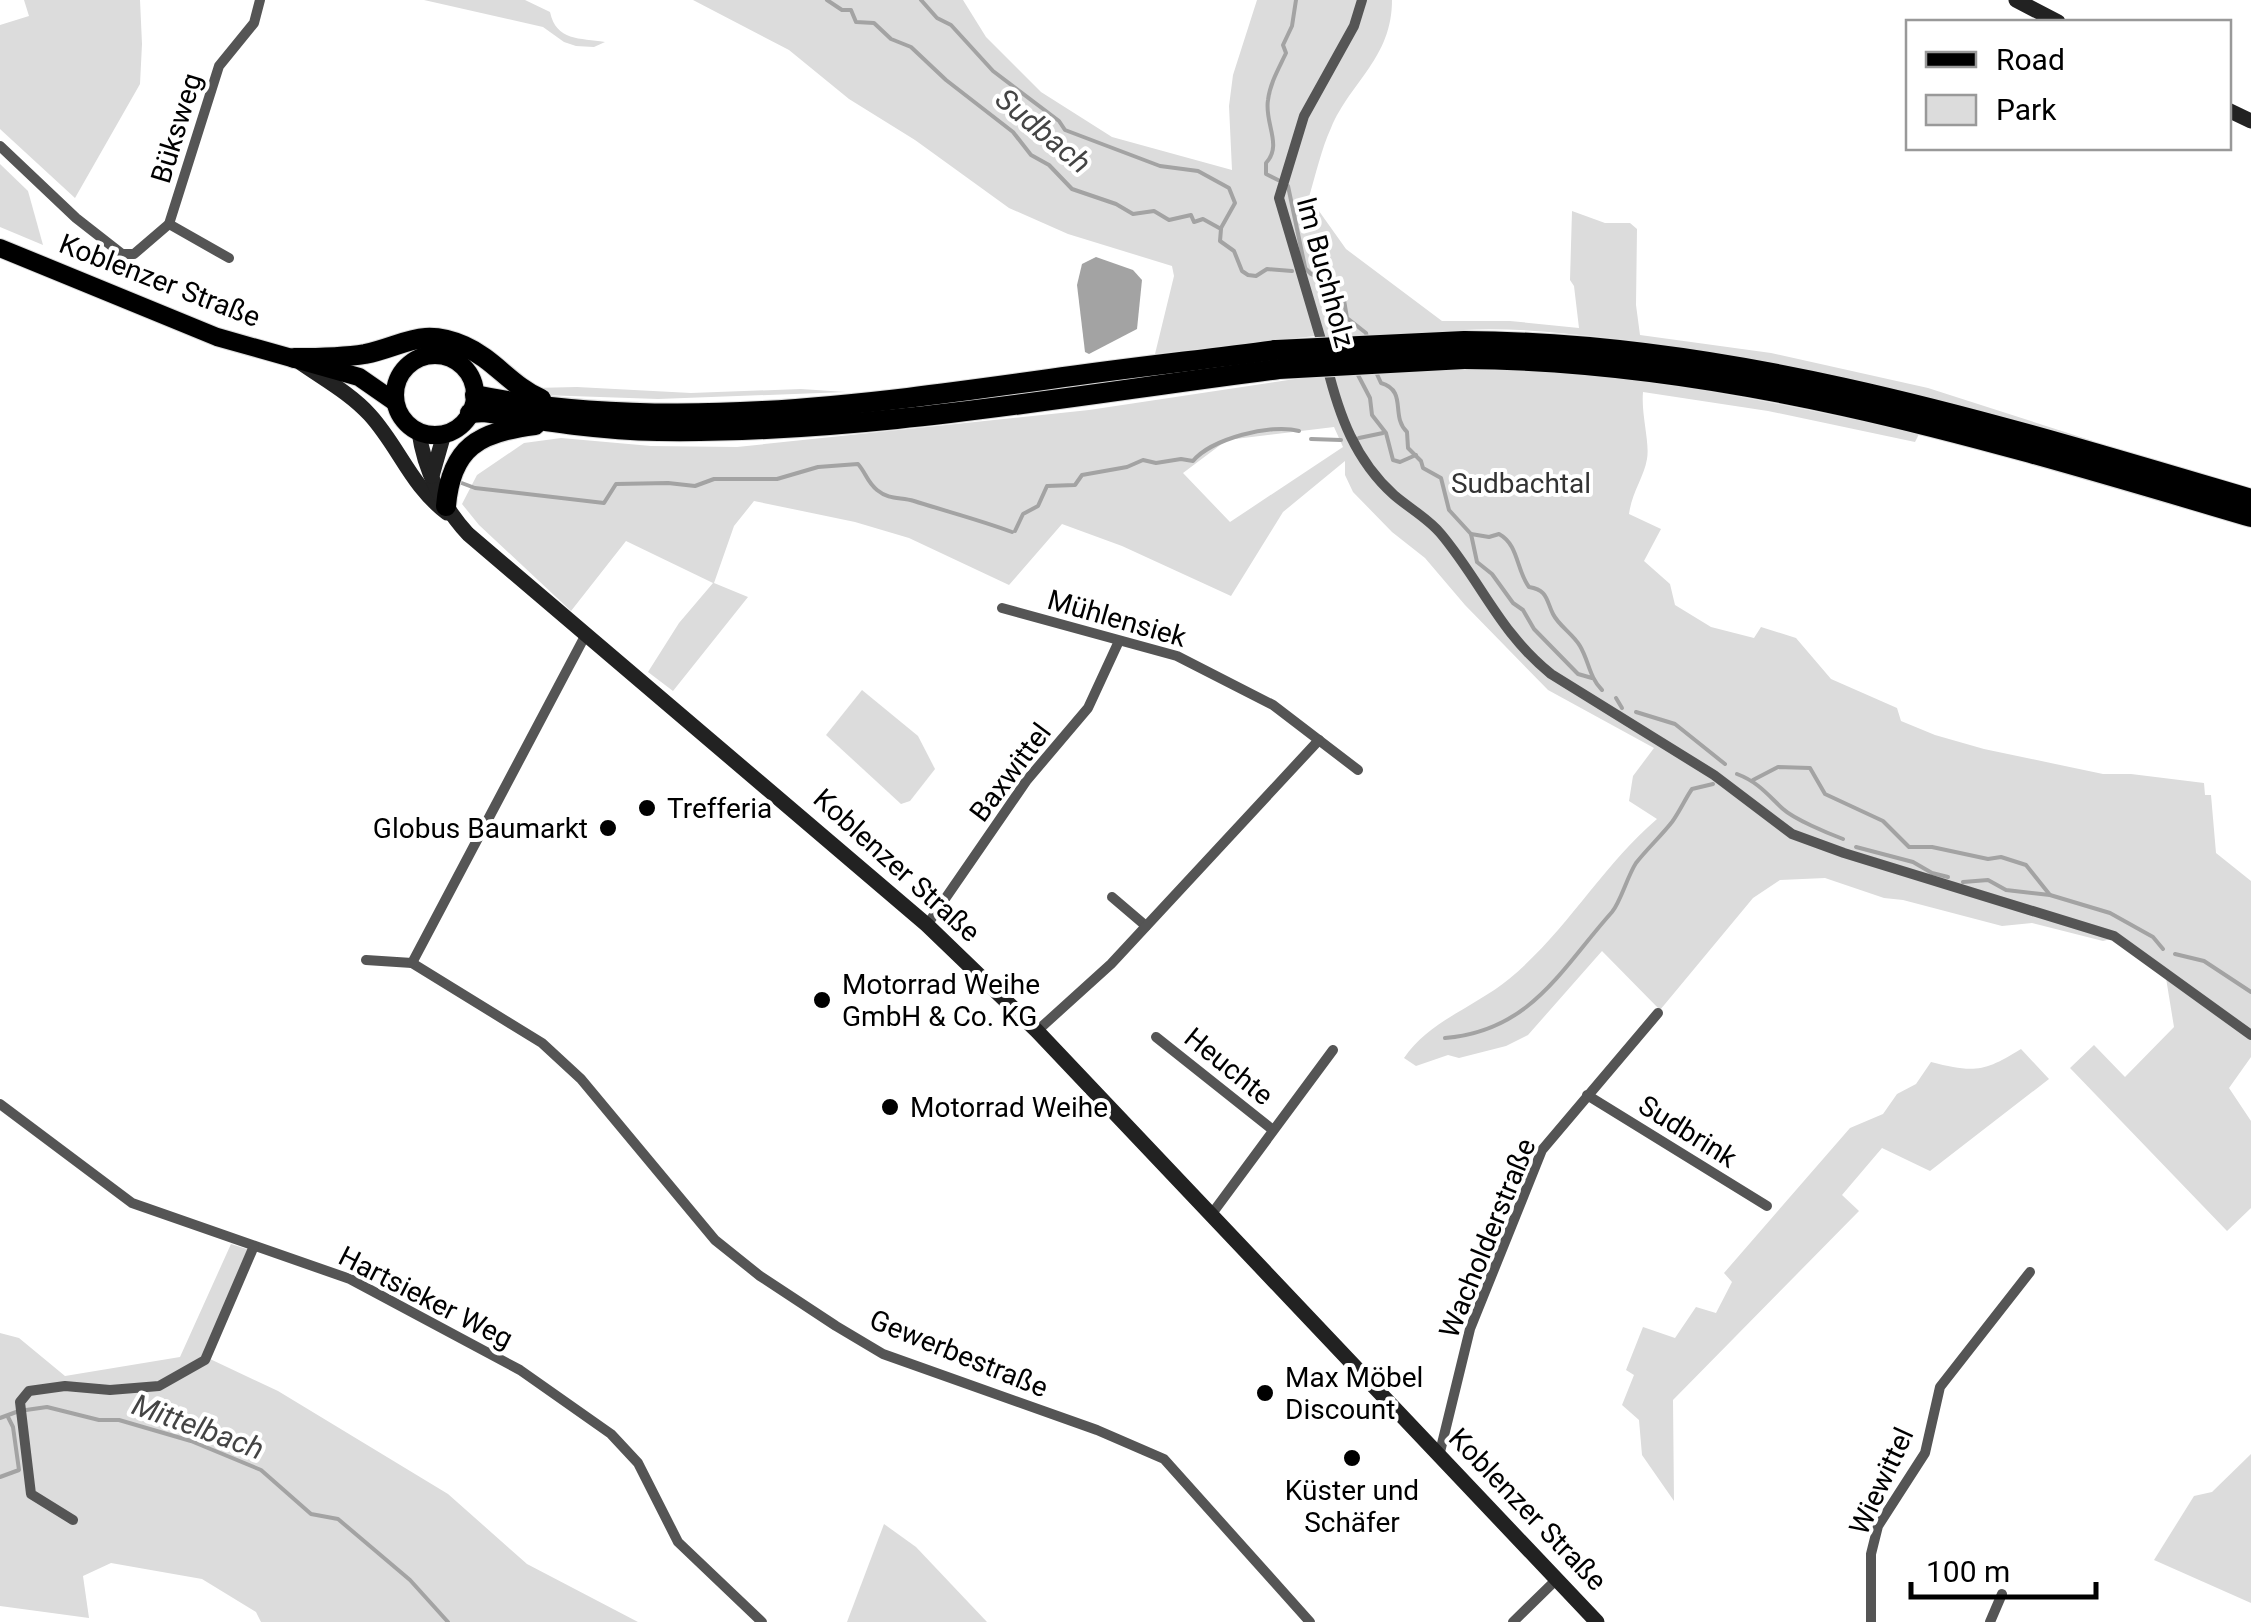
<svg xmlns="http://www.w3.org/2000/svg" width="2251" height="1622" font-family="Roboto,sans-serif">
<rect width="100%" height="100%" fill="#fff"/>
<!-- green -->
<g fill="#dcdcdc" fill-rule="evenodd">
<polygon points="24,0 140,0 142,44 140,84 75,198 0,129 0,25 29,16"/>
<path d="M 424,0 L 525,0 L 550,12 C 556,41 580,38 605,42 L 594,47 L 576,46 L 564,42 L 543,27 Z"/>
<path d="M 693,0 L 963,0 L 986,37 L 1041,92 L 1112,137 L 1232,170 L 1229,106 L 1233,75 L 1257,0 L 1392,0 C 1392,58 1351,81 1331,128 C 1321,150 1316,174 1309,197 L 1346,249 L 1442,321 L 1510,321 L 1579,328 L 1574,286 L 1570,280 L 1572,211 L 1605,223 L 1630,223 L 1637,229 L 1636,305 L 1640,335 L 1771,353 L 1928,388 L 2093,441 L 2091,443 C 1931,404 1772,356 1608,338 C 1561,333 1510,327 1463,330 L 1470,370 C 1622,369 1772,401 1919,434 L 1915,442 L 1768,411 L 1643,392 C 1641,415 1650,442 1647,459 C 1644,477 1632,492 1629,514 L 1661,529 L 1644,561 L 1670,584 L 1675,605 L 1711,627 L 1754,638 L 1761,627 L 1796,638 L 1831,679 L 1897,708 L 1901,721 L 1935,735 L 1984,749 L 2103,774 L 2131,774 L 2204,783 L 2205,795 L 2211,795 L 2216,853 L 2251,881 L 2251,1057 L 2229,1088 L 2251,1121 L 2251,1208 L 2227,1231 L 2070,1068 L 2094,1045 L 2125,1077 L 2174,1027 L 2166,978 L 2111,939 L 2103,941 L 2032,923 L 2002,926 L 1903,900 L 1884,898 L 1825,878 L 1780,880 L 1753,898 L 1660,1010 L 1602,951 L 1528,1035 L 1506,1046 L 1459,1058 L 1448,1055 L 1416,1066 L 1404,1058 C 1429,1021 1475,1007 1509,979 C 1566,932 1602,866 1657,819 L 1629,801 L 1633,776 L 1654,748 L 1548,690 L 1465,605 L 1425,558 L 1392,532 L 1353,492 L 1345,475 L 1345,461 L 1283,512 L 1231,596 L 1122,546 L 1062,524 L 1009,585 L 909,538 L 855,522 L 754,501 L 734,526 L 714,583 L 748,597 L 673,691 L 648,672 L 679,623 L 713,583 L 626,541 L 571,611 L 479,525 L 462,504 L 477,475 L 524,443 L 561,438 L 651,446 L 737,447 L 1089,410 L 1335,373 L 1315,336 L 1155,354 L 1174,276 L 1172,266 L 1068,234 L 1009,208 L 915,140 L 849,99 L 789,50 ZM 1334,427 L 1343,447 L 1230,522 L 1183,473 L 1227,440 Z"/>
<polygon points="0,164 28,191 43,245 0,227"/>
<polygon points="577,387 691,393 801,389 846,392 658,399 542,395 534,388"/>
<polygon points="862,690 918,736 935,769 910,801 901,804 826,735"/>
<path d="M 2021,1049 L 2049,1079 L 1930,1171 L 1882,1148 L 1842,1195 L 1859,1211 L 1673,1400 L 1674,1501 L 1642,1455 L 1639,1420 L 1622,1405 L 1634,1375 L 1626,1370 L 1643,1327 L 1675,1338 L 1696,1307 L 1716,1313 L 1732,1282 L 1724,1273 L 1850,1128 L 1883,1114 L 1897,1094 L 1916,1084 L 1931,1062 C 1974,1073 1984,1072 2021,1049 Z"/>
<polygon points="231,1244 250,1250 210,1359 278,1391 448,1494 527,1564 638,1622 261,1622 256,1612 202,1579 111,1563 83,1576 89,1618 0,1606 0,1333 19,1338 65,1376 180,1357"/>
<polygon points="2251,1454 2251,1603 2154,1560 2194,1496 2212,1492"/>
<polygon points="884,1524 916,1547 987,1622 847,1622"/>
</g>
<!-- water -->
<polygon fill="#a3a3a3" points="1096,257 1133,270 1142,280 1137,329 1089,354 1085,352 1077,285 1082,264"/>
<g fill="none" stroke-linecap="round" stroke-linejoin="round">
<!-- stream -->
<g stroke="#a3a3a3" stroke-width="4">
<polyline points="827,0 842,10 851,10 856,22 874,23 891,39 911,47 946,80 1013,132 1031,155 1049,165 1072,189 1116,204 1133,214 1154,211 1169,220 1191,215 1194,222 1203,219 1221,229 1220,241 1234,251 1242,271 1248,275 1256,276 1267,269 1292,271"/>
<polyline points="921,0 937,18 951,25 993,71 1059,121 1065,130 1160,166 1198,171 1229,188 1235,203 1221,228"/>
<path d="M 1278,180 L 1266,174 L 1266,163 C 1283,145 1264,123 1268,100 C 1270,83 1279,68 1286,53 L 1283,45 L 1292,26 L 1296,0"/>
<polyline points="1288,186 1305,267"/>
<polyline points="1304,267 1311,274 1330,283 1331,292 1344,300 1347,318 1366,333 1367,338"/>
<path d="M 1376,372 L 1381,383 C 1408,391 1390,416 1407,432 L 1408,448 L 1421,461 L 1423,468 L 1441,478 L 1449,510 L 1471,534 L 1477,562 L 1492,574 L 1513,603 L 1523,610 L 1534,629 L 1578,674 L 1592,678"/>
<polyline points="1358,375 1370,398 1372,415 1386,433 1393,460 1400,462 1416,455"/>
<polyline points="1359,438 1383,433"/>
<polyline points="1311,439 1341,440"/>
<path d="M 459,482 L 475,488 L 604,503 L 616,484 L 668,483 L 695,486 L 714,479 L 777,479 L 818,467 L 858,464 C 866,473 867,482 877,490 C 889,500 900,497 914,501 C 945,511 980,520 1012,532"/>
<path d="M 1015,531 L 1023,514 L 1038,506 L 1047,486 L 1075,485 L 1082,475 L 1127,467 L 1143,460 L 1156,463 L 1181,459 L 1193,461 C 1211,439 1271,423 1299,431"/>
<path d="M 1471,534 L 1489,537 L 1499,534 C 1519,545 1516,570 1529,587 C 1548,590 1546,600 1553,614 C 1559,626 1573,634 1580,646 C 1589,661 1589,677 1602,690"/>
<polyline points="1616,698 1622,708"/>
<polyline points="1636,712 1675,724 1725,764"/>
<path d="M 1737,774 C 1758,782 1767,794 1783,809 C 1794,819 1827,833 1843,839"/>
<polyline points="1753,780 1778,767 1810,768 1825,794 1883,821 1909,847 1932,847 1988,859 2001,857 2026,865 2050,895 2110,913 2153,937 2163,949"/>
<polyline points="1856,847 1913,862 1932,873 1948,877"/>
<polyline points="1963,882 1988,880 2006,890 2050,895"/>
<polyline points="2175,954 2204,961 2251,992"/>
<path d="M 1445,1038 C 1531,1031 1561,969 1612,912 C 1621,901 1627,877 1636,863 C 1647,849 1661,836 1672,822 C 1680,811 1685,799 1692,789 L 1713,784"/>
<polyline points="0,1418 19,1411 47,1407 99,1420 119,1420 191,1441 261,1470 311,1514 338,1519 410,1580 448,1622"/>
<polyline points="0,1477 19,1470 13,1427 8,1417"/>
</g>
<!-- primary casing -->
<g stroke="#dbdbdb" stroke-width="20">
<g id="primary">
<polyline points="0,248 217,337 359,377 395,402"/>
<circle cx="435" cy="395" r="40"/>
</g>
</g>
<!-- highway casing -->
<g stroke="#dbdbdb" stroke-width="22">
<g id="highway">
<path d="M 1464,341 C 1734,342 1994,423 2251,499"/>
<path d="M 294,358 C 317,358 341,358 365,354 C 404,346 421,327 464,346 C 494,359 511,386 541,399"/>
<path d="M 1464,359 C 1735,361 1993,441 2251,517"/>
<path d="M 475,395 C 661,433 864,405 1050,379 C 1125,368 1201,360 1276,350"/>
<path d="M 470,413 L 484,412 C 543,421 599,430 658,431 C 866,434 1073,395 1279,369"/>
<path d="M 446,506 C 451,447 479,432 535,425"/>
</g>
</g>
<!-- street -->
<g stroke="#555" stroke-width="10">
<polyline points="0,146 76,218 122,254 134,254 169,224 219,66 254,23 260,0"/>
<polyline points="169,224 229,258"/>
<polyline points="1324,350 1279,198 1304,116 1354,26 1362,0"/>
<path d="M 1327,366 C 1339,415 1355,460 1394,495 C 1409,508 1429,519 1441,534 C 1482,583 1499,632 1551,674 L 1714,775 L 1792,834 L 1844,853 L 2114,936 L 2251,1035"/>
<polyline points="1002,608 1177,656 1273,705 1358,770"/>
<polyline points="1112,897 1146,926"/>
<polyline points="927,925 1027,780 1088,708 1119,641"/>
<polyline points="366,960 412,963 542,1043 581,1079 715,1240 760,1276 836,1326 883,1354 1097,1430 1164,1459 1310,1622"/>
<polyline points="412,963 585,636"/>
<polyline points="1037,1031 1111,964 1319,740"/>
<polyline points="1156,1037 1273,1130"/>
<polyline points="1587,1095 1767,1206"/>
<polyline points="0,1104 132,1203 350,1279 520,1370 611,1434 638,1463 678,1542 762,1622"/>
<polyline points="1211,1215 1333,1050"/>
<polyline points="1439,1456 1470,1329 1542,1150 1658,1013"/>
<polyline points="73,1520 31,1494 20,1402 29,1391 65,1386 110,1390 159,1386 205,1360 254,1246"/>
<polyline points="1513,1622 1557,1579"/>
<polyline points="1871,1622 1871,1554 1878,1526 1925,1453 1940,1387 2030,1272"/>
<polyline points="1990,1622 2002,1594"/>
</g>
<!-- secondary -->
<g stroke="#222" stroke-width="15">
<polyline points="2016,0 2058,22"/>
<polyline points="2228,110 2251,121"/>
<path d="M 301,363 C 324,379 351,394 370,415 C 399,447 411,486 447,513"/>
<path d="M 419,432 C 424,469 442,506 468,534 L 927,925 L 1037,1031 L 1597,1622"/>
<polyline points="432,476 444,434"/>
</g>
<!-- primary -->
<use href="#primary" stroke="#000" stroke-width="18"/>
<!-- highway -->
<use href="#highway" stroke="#000" stroke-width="20"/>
<!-- highway-bridge casing -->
<g stroke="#dbdbdb" stroke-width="22" stroke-linecap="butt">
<g id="highway-bridge">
<polyline points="1276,350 1464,341"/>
<polyline points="1279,369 1464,359"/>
</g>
</g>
<!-- highway-bridge -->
<use href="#highway-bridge" stroke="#000" stroke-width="20"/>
</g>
<!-- markers -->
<g fill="#000" stroke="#fff" stroke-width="4">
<circle cx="647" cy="808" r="10"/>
<circle cx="608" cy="828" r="10"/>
<circle cx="822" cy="1000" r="10"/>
<circle cx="890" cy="1107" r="10"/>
<circle cx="1265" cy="1393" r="10"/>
<circle cx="1352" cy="1458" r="10"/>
</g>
<g text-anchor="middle" stroke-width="8" stroke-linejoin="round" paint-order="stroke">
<!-- street labels -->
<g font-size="28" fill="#000" stroke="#fff">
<text transform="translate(176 128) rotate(-73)" y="10">Büksweg</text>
<text transform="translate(1326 272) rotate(75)" y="10">Im Buchholz</text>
<text transform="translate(160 280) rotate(21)" y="10">Koblenzer Straße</text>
<text transform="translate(1117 618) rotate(16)" y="10">Mühlensiek</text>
<text transform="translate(1010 772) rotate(-53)" y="10">Baxwittel</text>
<text transform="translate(897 865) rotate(42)" y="10">Koblenzer Straße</text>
<text transform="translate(1229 1066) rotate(39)" y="10">Heuchte</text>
<text transform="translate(1688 1131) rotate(32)" y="10">Sudbrink</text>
<text transform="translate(1487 1238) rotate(-68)" y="10">Wacholderstraße</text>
<text transform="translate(426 1297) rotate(27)" y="10">Hartsieker Weg</text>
<text transform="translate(959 1353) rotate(22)" y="10">Gewerbestraße</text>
<text transform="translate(1881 1481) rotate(-65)" y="10">Wiewittel</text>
<text transform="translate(1528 1509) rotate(46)" y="10">Koblenzer Straße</text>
</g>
<!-- park labels -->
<g font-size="28" fill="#333" stroke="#fff">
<text x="1521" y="493">Sudbachtal</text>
</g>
<!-- poi labels -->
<g font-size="28" fill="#000" stroke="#fff" text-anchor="start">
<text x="667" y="818">Trefferia</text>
<text x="588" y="838" text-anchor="end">Globus Baumarkt</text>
<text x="842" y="994">Motorrad Weihe<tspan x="842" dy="32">GmbH &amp; Co. KG</tspan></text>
<text x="910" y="1117">Motorrad Weihe</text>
<text x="1285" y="1387">Max Möbel<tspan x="1285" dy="32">Discount</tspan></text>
<text x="1352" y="1500" text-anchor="middle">Küster und<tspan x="1352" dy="32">Schäfer</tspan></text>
</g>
<!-- water labels -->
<g font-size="30" font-style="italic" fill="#444" stroke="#fff">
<text transform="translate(1043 131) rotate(40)" y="10">Sudbach</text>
<text transform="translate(198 1427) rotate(20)" y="10">Mittelbach</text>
</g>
</g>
<!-- legend -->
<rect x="1906" y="20" width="325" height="130" fill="#ffffff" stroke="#999999" stroke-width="2.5"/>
<rect x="1926" y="52" width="50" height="15" fill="#000000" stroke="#999999" stroke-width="2.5"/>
<text x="1996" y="70" font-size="30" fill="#000000">Road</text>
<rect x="1926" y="95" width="50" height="30" fill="#dcdcdc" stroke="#999999" stroke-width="2.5"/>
<text x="1996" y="120" font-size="30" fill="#000000">Park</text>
<!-- scale -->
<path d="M1911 1582v15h185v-15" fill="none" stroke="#000000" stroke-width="5"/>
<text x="1926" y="1582" font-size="30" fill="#000000" stroke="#ffffff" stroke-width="8" paint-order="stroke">100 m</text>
</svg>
